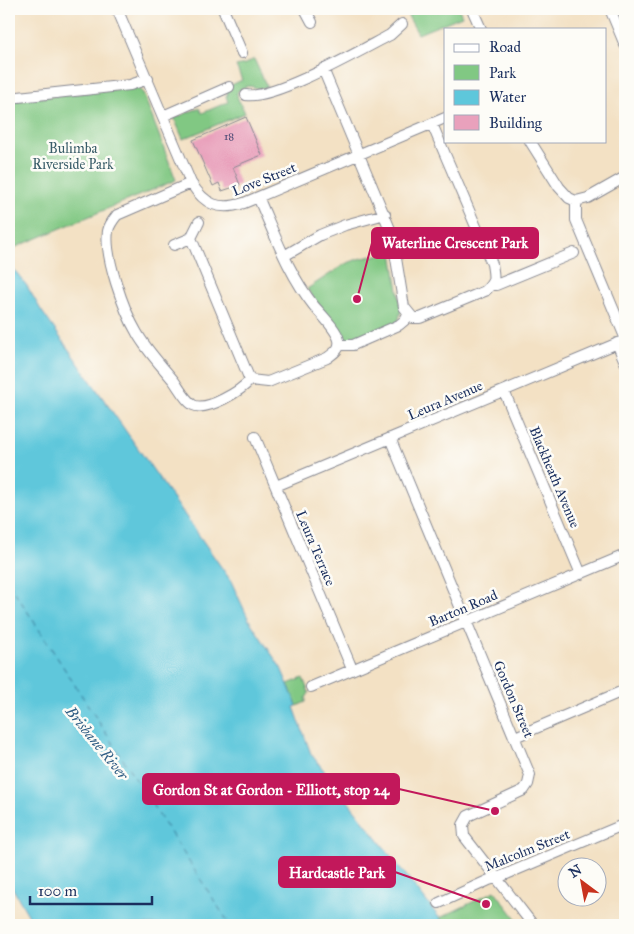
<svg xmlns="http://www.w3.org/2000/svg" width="634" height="934" font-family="'IM FELL Great Primer',serif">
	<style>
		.green { fill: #81c883; stroke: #4e7c70 }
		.water { fill: #5ec7db; stroke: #3c7b9c }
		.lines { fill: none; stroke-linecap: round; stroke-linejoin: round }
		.ferry { stroke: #2f5d84; stroke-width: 1; stroke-dasharray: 6 5; stroke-linecap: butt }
		.building { fill: #e9a1bc }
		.minor-casing { stroke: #878891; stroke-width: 12 }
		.minor { stroke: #fff; stroke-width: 10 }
		.labels { text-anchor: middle; stroke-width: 5; stroke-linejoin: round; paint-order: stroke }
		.number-label { font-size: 11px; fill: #4e4c76 }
		.park-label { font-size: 14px; fill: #3a5d69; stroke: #fdfcf7 }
		.street-label { font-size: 14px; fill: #1b2f5e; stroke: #fdfcf7 }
		.water-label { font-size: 15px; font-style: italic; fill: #2f5d84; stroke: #fdfcf7 }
		.leader { fill: none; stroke: #c2185b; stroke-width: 2 }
		.callout-dot { fill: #c2185b; stroke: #fdfcf7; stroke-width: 2 }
		.callout { fill: #c2185b; stroke: #c2185b; stroke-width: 2 }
		.callout-label { font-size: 15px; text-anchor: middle; font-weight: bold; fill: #fff }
	</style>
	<rect width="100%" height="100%" fill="#fdfcf7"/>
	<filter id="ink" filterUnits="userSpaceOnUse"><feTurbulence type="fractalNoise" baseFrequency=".02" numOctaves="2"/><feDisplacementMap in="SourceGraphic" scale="10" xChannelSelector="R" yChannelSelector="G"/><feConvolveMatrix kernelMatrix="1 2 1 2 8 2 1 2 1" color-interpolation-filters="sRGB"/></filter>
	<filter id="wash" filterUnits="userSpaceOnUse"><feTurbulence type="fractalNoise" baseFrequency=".0096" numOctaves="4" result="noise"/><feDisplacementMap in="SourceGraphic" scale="20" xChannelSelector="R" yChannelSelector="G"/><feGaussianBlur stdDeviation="1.12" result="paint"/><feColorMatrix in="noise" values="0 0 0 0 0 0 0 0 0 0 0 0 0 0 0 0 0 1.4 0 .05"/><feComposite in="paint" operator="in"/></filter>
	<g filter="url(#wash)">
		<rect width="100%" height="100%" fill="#f3e1c4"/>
		<!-- green -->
		<path class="green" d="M404,9H459L462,16L418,34Z
			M254,59L267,87L259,89C250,85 245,85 237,92C237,101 242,105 245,113L183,139L174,118L199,108L202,113L228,102L226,96L228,95L225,88L242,80L236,66L245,64Z
			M137,87L143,93L176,180L9,250V101Z
			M392,252L401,310L398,323L350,343L344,339L307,289L345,264L358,259Z
			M303,678L309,693L306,698V702L297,706L288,684Z
			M495,891L521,925H445L440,918Z"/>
		<!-- water -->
		<path class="water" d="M9,263L27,286L41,310L231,581L249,620L281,668L297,706L294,707L311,754L445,925H34L9,882Z"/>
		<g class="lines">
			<!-- ferry -->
			<path class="ferry" d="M9,583L230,925"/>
		</g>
		<g id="blocks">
			<!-- building -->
			<path class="building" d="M246,117L262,155L233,167L240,185L222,191L219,183L213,186L193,140Z"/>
		</g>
	</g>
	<g filter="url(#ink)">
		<use href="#blocks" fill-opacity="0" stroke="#878891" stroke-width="1"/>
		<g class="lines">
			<defs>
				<path id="minor" d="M115,9L118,11L191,183C205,205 219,211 244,203L445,118
					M223,9L242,53
					M305,9L312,22
					M472,9L481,29
					M610,9L625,45
					M323,69L392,234L404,307L413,318H420L485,291C496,281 494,277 492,264L432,124
					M246,95C274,100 361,50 390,35L402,24
					M9,98L130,85L148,79
					M163,116L229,87
					M530,141L559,187L569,198L576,201L588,198L625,177
					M191,183L117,215C113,220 109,225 108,231C104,256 124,311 137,333C147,351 161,365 174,381C179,388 185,400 193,405C207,412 242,390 250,380L268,382L327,358C334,353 341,349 339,340C337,330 321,314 314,306C288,273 275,235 258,197
					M576,201V220L625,337
					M191,238L250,380
					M174,245L191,238L199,222
					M284,256L320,235L345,225L385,214
					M492,285H496L574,253
					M617,343L625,362
					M339,345H353L399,325L405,320L408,314
					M504,391L581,574
					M255,437L352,669
					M390,438L530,775L528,784L524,790L468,816L463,825L464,836L533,925
					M276,486L625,340
					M311,687L625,555
					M515,737L625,690
					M439,903L489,880L502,876L625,824"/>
			</defs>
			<!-- minor casing -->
			<use href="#minor" class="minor-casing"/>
			<!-- minor -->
			<use href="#minor" class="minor"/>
		</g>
	</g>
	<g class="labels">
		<!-- number labels -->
		<g class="number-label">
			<text x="229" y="140">18</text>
		</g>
		<!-- park labels -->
		<g class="park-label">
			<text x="73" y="153">Bulimba<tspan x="73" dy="16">Riverside Park</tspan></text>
		</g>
		<!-- street labels -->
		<g class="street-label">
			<text transform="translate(264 179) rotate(-22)" y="5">Love Street</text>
			<text transform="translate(445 400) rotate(-23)" y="5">Leura Avenue</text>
			<text transform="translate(555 477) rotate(67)" y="5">Blackheath Avenue</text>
			<text transform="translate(316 548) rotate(67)" y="5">Leura Terrace</text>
			<text transform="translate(463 608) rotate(-23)" y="5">Barton Road</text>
			<text transform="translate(514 699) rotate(67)" y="5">Gordon Street</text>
			<text transform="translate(527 850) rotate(-22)" y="5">Malcolm Street</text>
		</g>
		<!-- water labels -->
		<g class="water-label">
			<text transform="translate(97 743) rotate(51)" y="5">Brisbane River</text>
		</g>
	</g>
	<!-- callouts -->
	<path class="leader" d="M357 299L372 243M495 811L399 789M486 904L395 872"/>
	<g class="callout-dot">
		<circle cx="357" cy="299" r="5"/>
		<circle cx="495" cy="811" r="5"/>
		<circle cx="486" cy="904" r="5"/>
	</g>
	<g class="callout">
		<rect x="372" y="228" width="166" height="30" rx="5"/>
		<rect x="143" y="774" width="256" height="30" rx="5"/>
		<rect x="279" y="857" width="116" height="30" rx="5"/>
	</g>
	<g class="callout-label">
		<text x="455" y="248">Waterline Crescent Park</text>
		<text x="271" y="795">Gordon St at Gordon - Elliott, stop 24</text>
		<text x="337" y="878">Hardcastle Park</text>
	</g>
	<!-- margin -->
	<rect width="634" height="934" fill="none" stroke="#fdfcf7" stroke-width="30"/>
	<!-- legend -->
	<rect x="444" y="28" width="162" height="115" fill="#fdfcf7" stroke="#a3aaba"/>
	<rect x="454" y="44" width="25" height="8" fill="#ffffff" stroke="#a3aaba"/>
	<text x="489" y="52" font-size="15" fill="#1b2f5e">Road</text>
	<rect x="454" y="65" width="25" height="15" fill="#81c883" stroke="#a3aaba"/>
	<text x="489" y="78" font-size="15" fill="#1b2f5e">Park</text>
	<rect x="454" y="90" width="25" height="15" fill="#5ec7db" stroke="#a3aaba"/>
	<text x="489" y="102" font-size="15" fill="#1b2f5e">Water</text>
	<rect x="454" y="115" width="25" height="15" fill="#e9a1bc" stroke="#a3aaba"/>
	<text x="489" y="128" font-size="15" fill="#1b2f5e">Building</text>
	<!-- north arrow -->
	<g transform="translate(582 882) rotate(328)"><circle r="24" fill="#fdfcf7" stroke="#a3aaba"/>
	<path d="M0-4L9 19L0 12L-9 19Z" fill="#c8321e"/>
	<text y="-8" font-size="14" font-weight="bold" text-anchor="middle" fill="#1b2f5e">N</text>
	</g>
	<!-- scale -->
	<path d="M30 896v8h122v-8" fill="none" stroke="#1b2f5e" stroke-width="2.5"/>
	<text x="38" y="896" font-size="15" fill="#1b2f5e" stroke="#fdfcf7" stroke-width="4" paint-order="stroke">100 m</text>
</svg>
